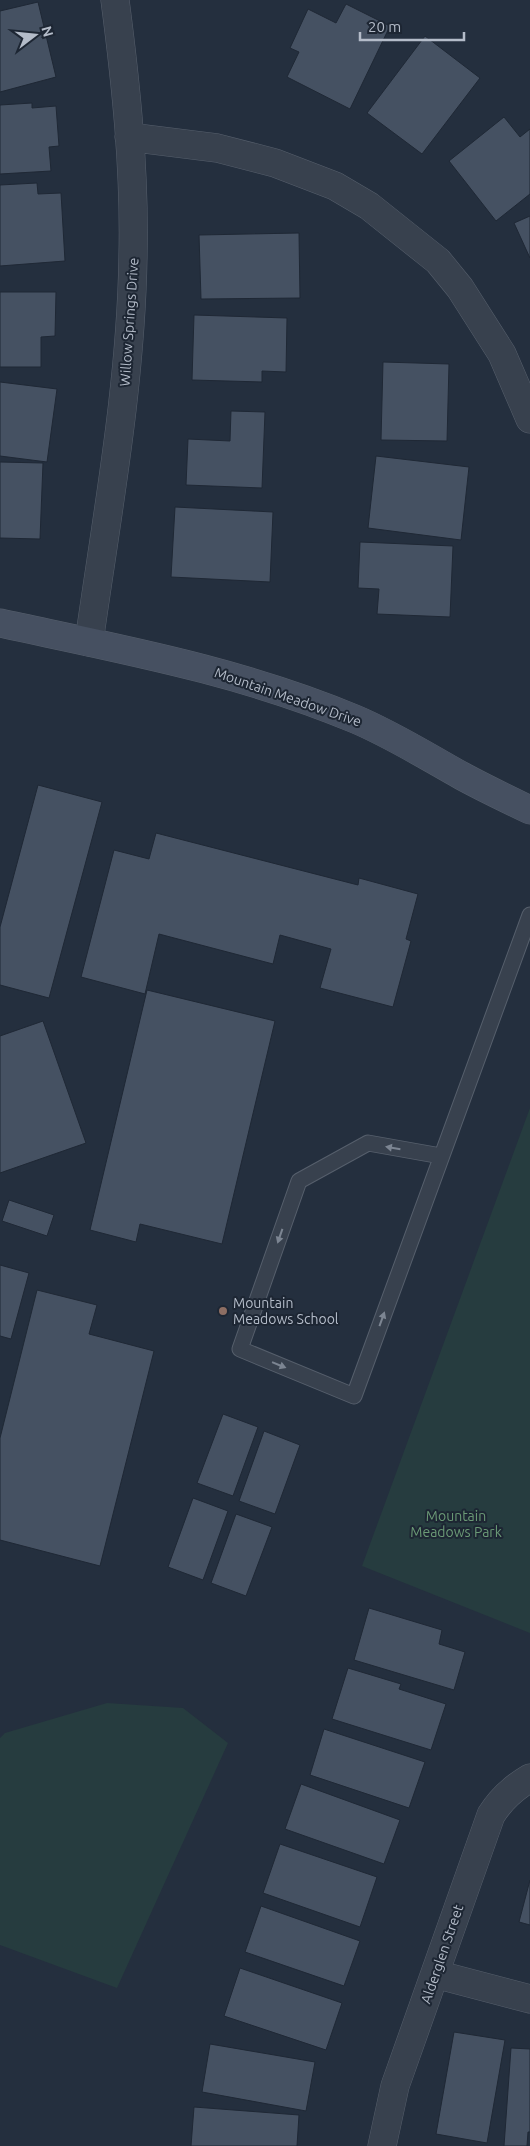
<svg xmlns="http://www.w3.org/2000/svg" width="530" height="2146" font-family="Ubuntu,sans-serif">
	<style>
		.green { fill: #263c3f }
		.building { fill: #455162; stroke: #1f2835 }
		.lines { fill: none; stroke-linecap: round; stroke-linejoin: round }
		.lane-casing { stroke: #565f6c; stroke-width: 17 }
		.street-casing { stroke: #565f6c; stroke-width: 29 }
		.secondary-casing { stroke: #565f6c; stroke-width: 29 }
		.lane { stroke: #38414e; stroke-width: 15 }
		.street { stroke: #38414e; stroke-width: 28 }
		.secondary { stroke: #465061; stroke-width: 28 }
		.oneway { fill: #7c8592 }
		.education-dot { fill: #8d6e63; stroke: #1d2633; stroke-width: 2 }
		.labels { text-anchor: middle; stroke-width: 4; stroke-linejoin: round; paint-order: stroke }
		.street-label { font-size: 14px; fill: #b4bcc9; stroke: #1d2633 }
		.poi-label { font-size: 14px; fill: #b4bcc9; stroke: #1d2633; text-anchor: start }
		.park-label { font-size: 14px; fill: #6b9a76; stroke: #1d2633 }
	</style>
	<rect width="100%" height="100%" fill="#242f3e"/>
	<!-- green -->
	<path class="green" d="M530,1108V1633L362,1566Z
		M107,1703L183,1708L228,1743L117,1988L0,1945V1738L5,1733Z"/>
	<!-- building -->
	<path class="building" d="M38,2L56,77L0,92V11Z
		M346,4L390,26L350,109L287,77L299,52L290,48L308,9L336,23Z
		M425,36L480,78L422,154L367,113Z
		M32,103V108L56,106L59,146L49,147L51,171L0,174V105Z
		M504,117L520,137L530,129V194L496,221L449,161Z
		M37,183L38,194L61,193L65,261L0,266V185Z
		M530,216V258L514,223Z
		M299,233L300,298L201,299L199,235Z
		M0,292H56L55,336L41,337V367H0Z
		M194,315L287,318L286,372L262,371V382L192,380Z
		M383,362L449,364L447,441L381,440Z
		M0,382L57,389L47,462L0,456Z
		M231,411L265,412L262,488L186,485L188,439L230,441Z
		M376,456L469,467L461,540L368,528Z
		M0,462L43,463L40,539L0,538Z
		M175,507L273,512L270,582L171,577Z
		M360,542L453,546L450,617L377,614L379,589L358,588Z
		M38,785L102,802L49,998L0,985V927Z
		M156,833L358,885L359,878L418,894L406,939L411,941L393,1007L320,988L331,949L280,935L273,964L159,934L145,994L81,977L114,850L149,859Z
		M147,990L275,1021L222,1244L140,1224L136,1242L90,1230Z
		M43,1021L86,1143L0,1173V1036Z
		M9,1200L54,1215L47,1236L2,1221Z
		M0,1265L29,1273L11,1339L0,1336Z
		M37,1290L97,1305L89,1334L154,1351L100,1566L0,1540V1438Z
		M223,1414L258,1427L233,1496L197,1483Z
		M264,1431L300,1445L275,1514L239,1501Z
		M193,1498L228,1511L203,1580L168,1567Z
		M236,1514L272,1527L246,1596L211,1583Z
		M369,1608L442,1630L439,1644L465,1652L454,1690L354,1660Z
		M348,1668L401,1684L399,1689L446,1704L431,1750L332,1719Z
		M324,1729L425,1762L409,1808L310,1775Z
		M301,1784L400,1820L384,1864L285,1829Z
		M280,1844L377,1877L360,1927L263,1893Z
		M530,1880V1925L519,1922Z
		M261,1906L360,1941L344,1986L245,1952Z
		M240,1968L342,2003L326,2050L224,2016Z
		M454,2032L505,2040L487,2143L436,2134Z
		M210,2044L315,2062L306,2111L202,2092Z
		M511,2048L530,2049V2132H528L527,2146H504Z
		M194,2107L299,2115L297,2146H191Z"/>
	<g class="lines">
		<defs>
			<path id="lane" d="M441,1156L368,1143L299,1181L240,1349L354,1396L530,915"/>
			<path id="street" d="M129,137L217,148L275,163L335,186L369,206L438,261L460,288L502,354L530,419
				M89,642C107,514 131,386 133,256C135,171 126,84 115,0
				M435,1974L530,1999
				M382,2146L395,2086L491,1815C501,1799 513,1788 530,1778"/>
			<path id="secondary" d="M0,623C120,649 241,671 355,719C393,735 426,756 462,776C484,788 507,799 530,810"/>
		</defs>
		<!-- lane casing -->
		<use href="#lane" class="lane-casing"/>
		<!-- street casing -->
		<use href="#street" class="street-casing"/>
		<!-- secondary casing -->
		<use href="#secondary" class="secondary-casing"/>
		<!-- lane -->
		<use href="#lane" class="lane"/>
		<!-- street -->
		<use href="#street" class="street"/>
		<!-- secondary -->
		<use href="#secondary" class="secondary"/>
	</g>
	<!-- one-way arrows -->
	<defs><path id="oneway-solid" d="M-6-.8H1V-3.2L6.5 0L1 3.2V.8H-6Z" transform="scale(1.25)"/></defs>
	<g class="oneway">
		<use href="#oneway-solid" transform="translate(393 1148) rotate(-170)"/>
		<use href="#oneway-solid" transform="translate(280 1236) rotate(109)"/>
		<use href="#oneway-solid" transform="translate(382 1319) rotate(-70)"/>
		<use href="#oneway-solid" transform="translate(279 1365) rotate(22)"/>
	</g>
	<!-- markers -->
	<circle class="education-dot" cx="223" cy="1311" r="5"/>
	<g class="labels">
		<!-- street labels -->
		<g class="street-label">
			<text transform="translate(129 322) rotate(-86)" y="5">Willow Springs Drive</text>
			<text transform="translate(288 697) rotate(19)" y="5">Mountain Meadow Drive</text>
			<text transform="translate(442 1954) rotate(-71)" y="5">Alderglen Street</text>
		</g>
		<!-- poi labels -->
		<g class="poi-label">
			<text x="233" y="1308">Mountain<tspan x="233" dy="16">Meadows School</tspan></text>
		</g>
		<!-- park labels -->
		<g class="park-label">
			<text x="456" y="1521">Mountain<tspan x="456" dy="16">Meadows Park</tspan></text>
		</g>
	</g>
	<!-- north arrow -->
	<g transform="translate(35 35) rotate(74)" stroke="#1d2633" stroke-width="4" paint-order="stroke">
	<path d="M0-4L9 19L0 12L-9 19Z" fill="#b4bcc9"/>
	<text y="-8" font-size="14" font-weight="bold" text-anchor="middle" fill="#b4bcc9">N</text>
	</g>
	<!-- scale -->
	<path d="M360 32v8h104v-8" fill="none" stroke="#b4bcc9" stroke-width="2.5"/>
	<text x="368" y="32" font-size="15" fill="#b4bcc9" stroke="#1d2633" stroke-width="4" paint-order="stroke">20 m</text>
</svg>
